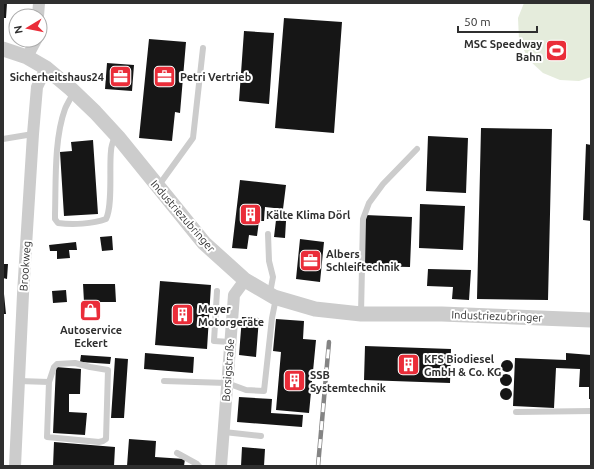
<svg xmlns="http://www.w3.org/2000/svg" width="594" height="469" font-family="Ubuntu,sans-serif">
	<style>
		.green { fill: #e5ecdc }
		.building { fill: #161616 }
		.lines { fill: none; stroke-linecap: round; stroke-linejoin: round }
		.service { stroke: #ccc; stroke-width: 6 }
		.minor { stroke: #ccc; stroke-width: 12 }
		.tertiary { stroke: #ccc; stroke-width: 15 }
		.rail-casing { stroke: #848484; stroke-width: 4.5 }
		.rail { stroke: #fff; stroke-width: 3; stroke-dasharray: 9; stroke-linecap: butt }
		.labels { text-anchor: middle; stroke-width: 4; stroke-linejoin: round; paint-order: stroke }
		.poi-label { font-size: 11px; font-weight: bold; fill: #2f2f2f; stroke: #fff; text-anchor: start }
		.street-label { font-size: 11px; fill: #2f2f2f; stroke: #fff }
	</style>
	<rect width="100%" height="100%" fill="#fff"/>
	<!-- green -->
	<path class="green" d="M524,3H591V77L579,81L560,80L543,73L529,60L519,40L518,18Z"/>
	<!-- building -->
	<path class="building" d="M3,3H7L6,18H3Z
		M284,18L342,22L334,133L275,128Z
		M244,31L274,33L269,104L239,101Z
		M149,39L186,42L180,113L175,112L172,141L139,138Z
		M107,63L134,65L132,91L105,89Z
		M481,128L552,129L548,300L477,299Z
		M428,136L468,138L466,193L426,191Z
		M93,140L98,214L64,216L60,152L72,151L71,142Z
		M586,144L591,145V221L583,220Z
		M240,180L286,185L283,209L265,207L264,221H259L257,236L249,235L247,249L232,248Z
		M420,204L465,206L463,250L419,248Z
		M365,215L412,217L410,267L364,266Z
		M276,220L286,221L285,238L274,237Z
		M112,236L113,250L102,251L100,237Z
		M300,239L324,242L320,282L296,279Z
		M76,242L77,250H69L70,258L57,259V251H50L49,245Z
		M3,264H8L7,279L3,278Z
		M428,269L471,270L469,300L452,299L453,287L427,286Z
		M160,281L211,285L207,349L155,345Z
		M83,284H115L116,302H84Z
		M66,290L67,302L53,303L52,291Z
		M3,294H4L6,314H3Z
		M242,317L259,318L256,357L239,355Z
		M276,319L304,321L303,339L316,340L309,413L276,410L281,352L273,351Z
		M365,346L451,349L450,383L364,380Z
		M145,353L194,357L193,373L144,369Z
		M566,353L591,355V399H589V387H579L580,369L556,368L554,408L513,406L515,358L566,360Z
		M81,355L111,357L110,364L80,362Z
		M115,358L128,359L124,418H111Z
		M501 366a6 6 0 1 1 12 0a6 6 0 1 1-12 0Z
		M56,367L81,369L80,394H69V412L87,413L85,435L53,433Z
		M500 380a6 6 0 1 1 12 0a6 6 0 1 1-12 0Z
		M500 394a6 6 0 1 1 12 0a6 6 0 1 1-12 0Z
		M239,397L272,399L271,413L303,415L302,427L237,422Z
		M129,439L156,441L155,457L185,459L184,466H127Z
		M54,442L115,447L114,466H53Z
		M242,447L265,449L264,466H241Z"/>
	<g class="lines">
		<!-- service -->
		<path class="service" d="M73,93C71,98 67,104 65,109C54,139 56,182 55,214V219L58,223C72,225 93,224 106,219C113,206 109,167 111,151C111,146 113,141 115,136
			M3,139L33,134
			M159,185L193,138L203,48
			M268,234L269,261L273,277L270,293
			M217,291L214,341L230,342
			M361,314L363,219L369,203L383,184L417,149
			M19,381L49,382L47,437L99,442L103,441L106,439L108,370L90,367L75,363L57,364L54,367L49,382
			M164,381L227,383L246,390L264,391L272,318L276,298
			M516,412L591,411
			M224,432L261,436
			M177,453L197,464L199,466"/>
		<!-- minor -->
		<path class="minor" d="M38,16L39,3
			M27,57L36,40
			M15,466L23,294L33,134L37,87L46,68
			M221,466L234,295L245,280"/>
		<!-- tertiary -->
		<path class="tertiary" d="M3,49L27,57L46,68L71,89L95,112L118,137L204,243L245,280L274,297L315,309L361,314H442L591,320"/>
		<defs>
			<path id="rail" d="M318,466L329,342"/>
		</defs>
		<!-- rail casing -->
		<use href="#rail" class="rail-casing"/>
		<!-- rail -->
		<use href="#rail" class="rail"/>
	</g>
	<!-- icons -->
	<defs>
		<symbol id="stadium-square" viewBox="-11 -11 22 22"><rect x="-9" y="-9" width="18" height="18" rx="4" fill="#ea2d39" stroke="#fff"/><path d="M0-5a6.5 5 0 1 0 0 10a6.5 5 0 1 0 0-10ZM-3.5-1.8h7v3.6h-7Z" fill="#fff"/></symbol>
		<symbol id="office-square" viewBox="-11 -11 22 22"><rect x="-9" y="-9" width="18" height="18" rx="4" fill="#ea2d39" stroke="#fff"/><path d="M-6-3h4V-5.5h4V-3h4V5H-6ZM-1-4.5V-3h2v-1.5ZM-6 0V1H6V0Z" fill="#fff"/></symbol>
		<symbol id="building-square" viewBox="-11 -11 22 22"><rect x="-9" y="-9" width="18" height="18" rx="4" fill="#ea2d39" stroke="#fff"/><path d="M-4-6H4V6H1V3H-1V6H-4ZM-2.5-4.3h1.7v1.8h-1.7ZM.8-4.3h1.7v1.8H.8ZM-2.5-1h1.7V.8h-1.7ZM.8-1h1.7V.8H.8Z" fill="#fff"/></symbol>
		<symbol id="shop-square" viewBox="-11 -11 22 22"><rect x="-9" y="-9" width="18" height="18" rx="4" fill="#ea2d39" stroke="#fff"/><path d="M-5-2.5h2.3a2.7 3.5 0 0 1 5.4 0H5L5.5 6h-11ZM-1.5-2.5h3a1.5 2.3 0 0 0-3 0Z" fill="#fff"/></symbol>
	</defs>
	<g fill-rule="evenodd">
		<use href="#stadium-square" x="544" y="38" width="25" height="25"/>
		<use href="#office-square" x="108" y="64" width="25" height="25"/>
		<use href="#office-square" x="152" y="64" width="25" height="25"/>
		<use href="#building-square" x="238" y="202" width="25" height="25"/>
		<use href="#office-square" x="298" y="248" width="25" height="25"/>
		<use href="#shop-square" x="78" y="298" width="25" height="25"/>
		<use href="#building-square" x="170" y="302" width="25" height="25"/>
		<use href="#building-square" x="396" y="352" width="25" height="25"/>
		<use href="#building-square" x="282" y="368" width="25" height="25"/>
	</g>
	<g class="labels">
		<!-- poi labels -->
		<g class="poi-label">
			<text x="542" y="48" text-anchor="end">MSC Speedway<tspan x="542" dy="13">Bahn</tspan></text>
			<text x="104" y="81" text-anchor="end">Sicherheitshaus24</text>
			<text x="180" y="81">Petri Vertrieb</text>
			<text x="266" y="219">Kälte Klima Dörl</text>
			<text x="326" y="258">Albers<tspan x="326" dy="13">Schleiftechnik</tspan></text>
			<text x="198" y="313">Meyer<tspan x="198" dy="13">Motorgeräte</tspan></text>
			<text x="91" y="334" text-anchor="middle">Autoservice<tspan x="91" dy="13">Eckert</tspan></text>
			<text x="424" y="363">KFS Biodiesel<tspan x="424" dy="13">GmbH &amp; Co. KG</tspan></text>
			<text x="310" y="379">SSB<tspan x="310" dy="13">Systemtechnik</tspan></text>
		</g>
		<!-- street labels -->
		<g class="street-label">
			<text transform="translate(183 216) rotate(49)" y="4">Industriezubringer</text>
			<text transform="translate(25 266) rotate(-86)" y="4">Brookweg</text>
			<text transform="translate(497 316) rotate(2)" y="4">Industriezubringer</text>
			<text transform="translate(228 370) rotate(-86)" y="4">Borsigstraße</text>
		</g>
	</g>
	<!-- border -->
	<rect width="594" height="469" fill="none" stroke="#2f2f2f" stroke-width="8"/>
	<!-- north arrow -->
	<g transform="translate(28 28) rotate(260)"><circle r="19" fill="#ffffff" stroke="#acacac"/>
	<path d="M0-3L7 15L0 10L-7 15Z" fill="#ea2d39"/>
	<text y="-6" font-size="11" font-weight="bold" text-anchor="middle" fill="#2f2f2f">N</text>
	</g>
	<!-- scale -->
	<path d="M458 26v6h79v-6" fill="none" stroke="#2f2f2f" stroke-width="2"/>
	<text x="464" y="26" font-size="12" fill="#2f2f2f" stroke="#ffffff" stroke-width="3" paint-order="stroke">50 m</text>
</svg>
